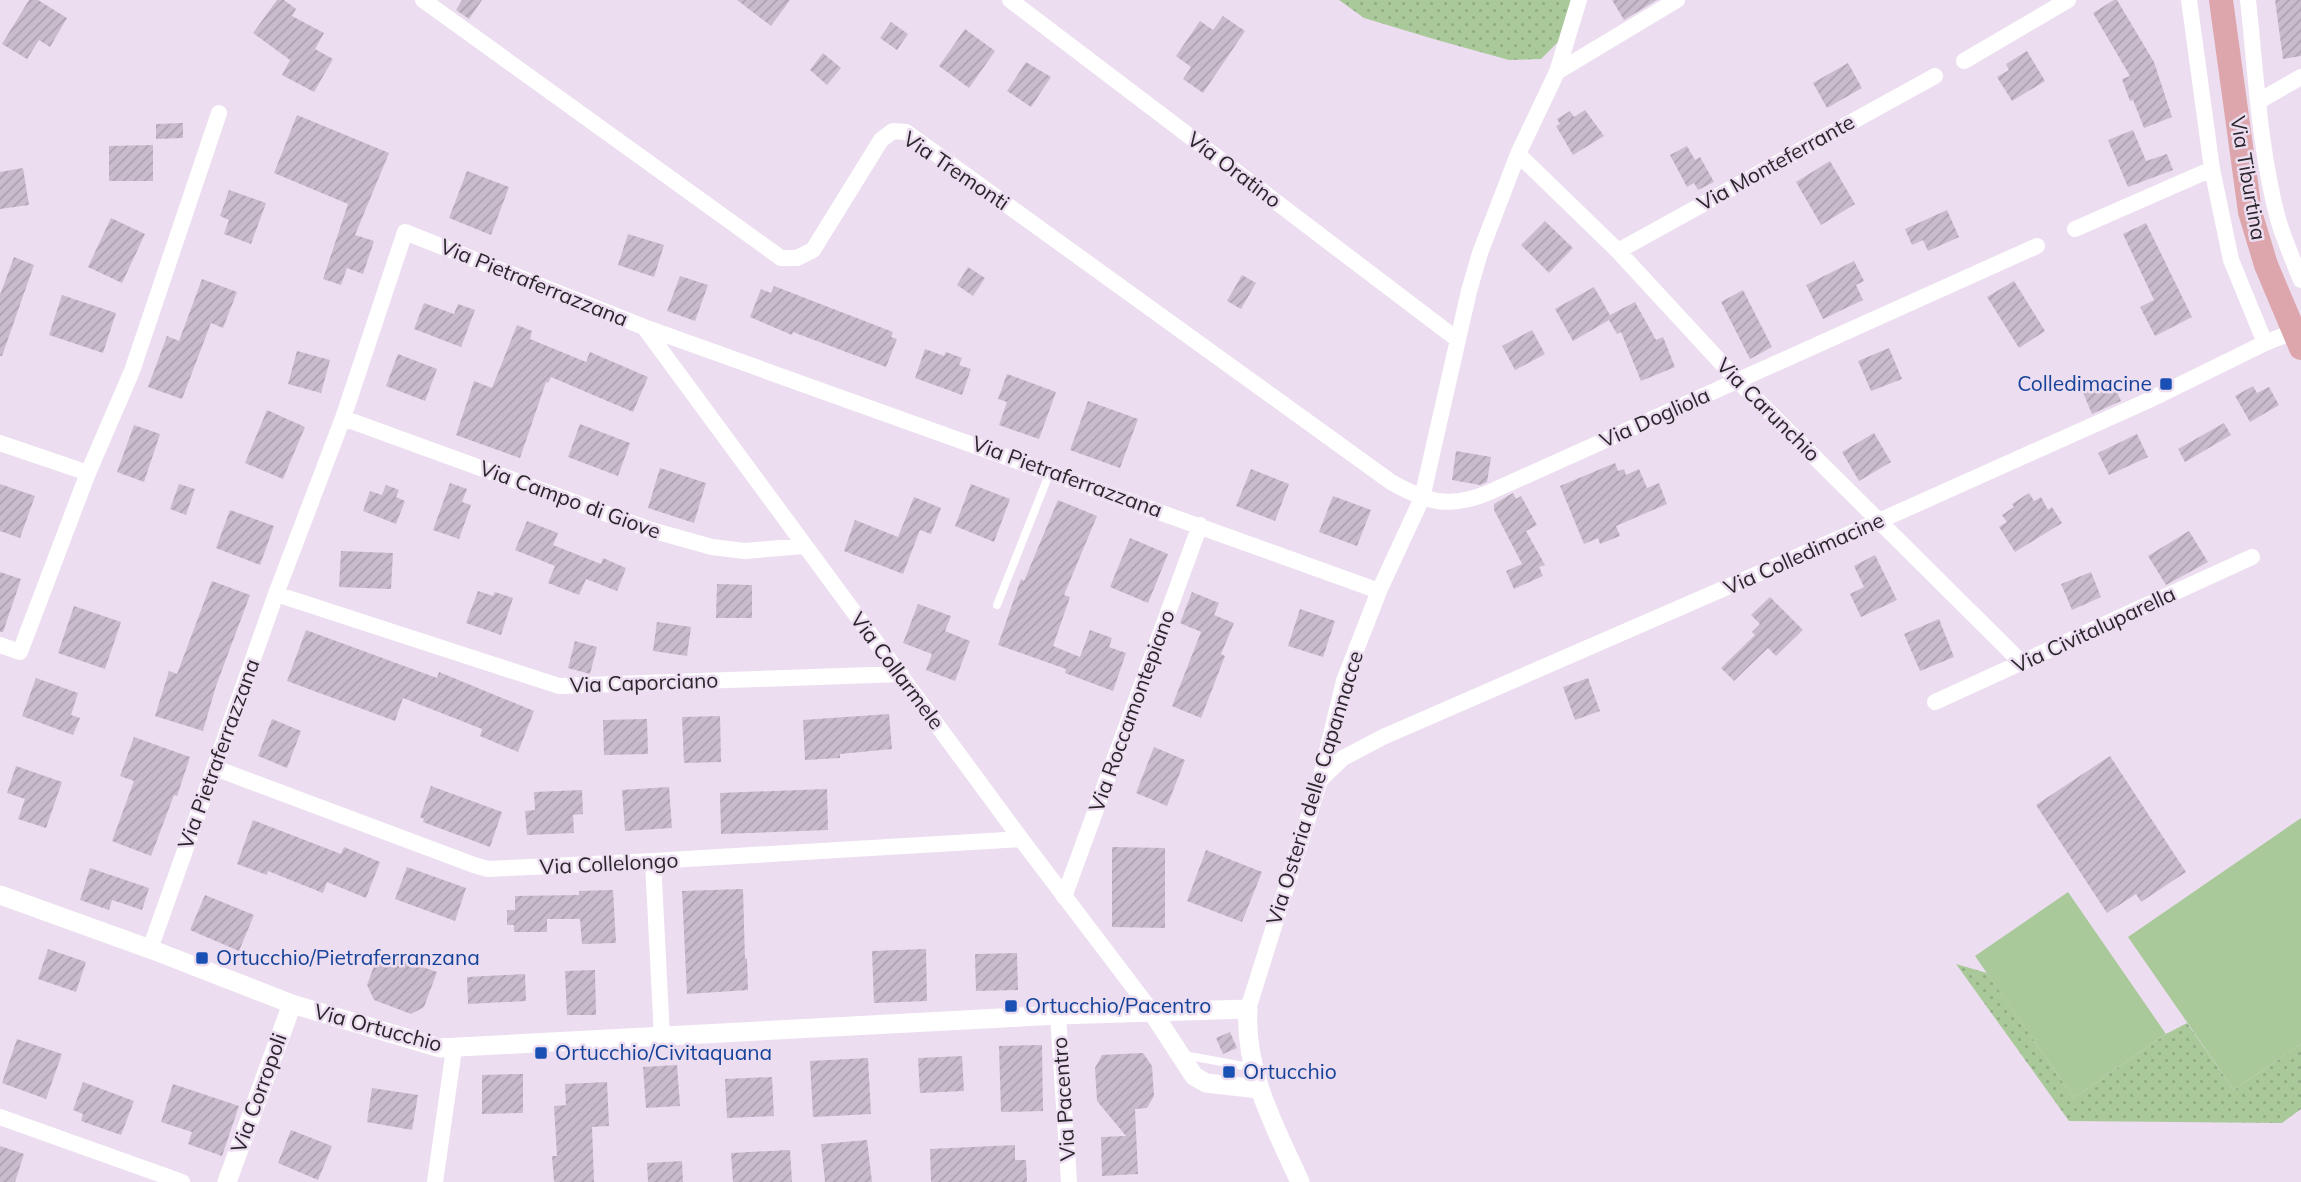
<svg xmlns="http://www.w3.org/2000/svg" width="2301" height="1182" font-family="Mulish,sans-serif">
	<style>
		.grass { fill: url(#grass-dots) }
		.garden { fill: #aac99a }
		.building { fill: url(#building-hatch) }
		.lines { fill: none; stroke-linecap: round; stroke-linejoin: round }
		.service { stroke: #fff; stroke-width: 8 }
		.minor { stroke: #fff; stroke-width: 16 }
		.tertiary { stroke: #fff; stroke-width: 19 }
		.primary { stroke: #dda6ac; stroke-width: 24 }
		.transit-dot { fill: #1a4fb4; stroke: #ecdef0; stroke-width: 2.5 }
		.labels { text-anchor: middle; stroke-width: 5; stroke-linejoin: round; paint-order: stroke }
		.street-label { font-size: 21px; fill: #2b262c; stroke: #ecdef0 }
		.transit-label { font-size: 21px; fill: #164399; stroke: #ecdef0; text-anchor: start }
	</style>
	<defs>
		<pattern id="grass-dots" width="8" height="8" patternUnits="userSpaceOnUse" patternTransform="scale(1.75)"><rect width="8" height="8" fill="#aac99a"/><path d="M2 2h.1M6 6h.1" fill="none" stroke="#92ac85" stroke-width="1.8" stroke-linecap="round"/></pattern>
		<pattern id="building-hatch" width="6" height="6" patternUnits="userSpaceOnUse" patternTransform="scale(1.75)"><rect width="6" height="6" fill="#c9bccd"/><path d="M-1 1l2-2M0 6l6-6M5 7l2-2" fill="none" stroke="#ada1b0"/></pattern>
	</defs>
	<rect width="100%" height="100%" fill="#ecdef0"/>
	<!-- grass -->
	<path class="grass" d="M1339,0H1574L1562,38L1541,59L1509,60L1437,40L1364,18Z
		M1956,964L1987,973L2074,1098L2166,1034L2187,1023L2234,1090L2301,1044V1109L2282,1123L2069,1121Z"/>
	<!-- garden -->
	<path class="garden" d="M2301,818V1044L2234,1090L2128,937Z
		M2068,892L2166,1034L2074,1098L1975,956Z"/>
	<!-- building -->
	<path class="building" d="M29,0H38L67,18L50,47L39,40L27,59L2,44Z
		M277,0H284L296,9L292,16L324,33L315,49L333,59L314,92L282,75L290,60L253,33Z
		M462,0H482L469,19L456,10Z
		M737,0H790L771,26Z
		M1612,0H1657L1624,20Z
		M2114,0H2117L2154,62L2172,117L2144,128L2133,100L2130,101L2122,79L2130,76L2093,13Z
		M2275,0H2301V56L2283,59Z
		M1223,16L1245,31L1203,93L1183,79L1191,67L1176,56L1200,21L1213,30Z
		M891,22L908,34L897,50L880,38Z
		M965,29L995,51L969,88L939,66Z
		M2027,51L2045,81L2012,101L1997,77L2009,70L2006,64Z
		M823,53L841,68L827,85L810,70Z
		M1026,62L1051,77L1031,107L1007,91Z
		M1848,63L1862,88L1827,108L1813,83Z
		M1585,110L1604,136L1573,155L1556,126L1560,124L1557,119L1570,111L1574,117Z
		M297,115L389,153L355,235L374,241L363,274L347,268L341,285L323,279L348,204L274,173Z
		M183,123V138L156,139V124Z
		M2133,130L2146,161L2167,154L2173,170L2128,187L2108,140Z
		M153,145V181H109V146Z
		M1687,146L1695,160L1700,157L1714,182L1698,190L1694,183L1687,187L1670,155Z
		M1830,161L1855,204L1821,225L1796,182Z
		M23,168L29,205L0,209V172Z
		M467,171L509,187L491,235L449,218Z
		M229,190L266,203L251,244L224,234L229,220L220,216Z
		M1947,210L1959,237L1928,251L1923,240L1912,245L1905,229Z
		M111,218L145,234L122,283L88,267Z
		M1545,221L1573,248L1549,273L1521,245Z
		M2146,223L2192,317L2155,336L2140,307L2154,300L2123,234Z
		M628,234L664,245L654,277L618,265Z
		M14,257L34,265L2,356H0V295Z
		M1854,261L1864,281L1856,285L1863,300L1823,319L1806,285Z
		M968,267L985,278L973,296L957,285Z
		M1242,275L1256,283L1241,309L1227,301Z
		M680,276L708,285L695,321L667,311Z
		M202,279L237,292L223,328L211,323L182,399L148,387L167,336L179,341Z
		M2014,281L2045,331L2019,348L1987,297Z
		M774,286L893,332L891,337L897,339L886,367L793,332L792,335L750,317L761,289L771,293Z
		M1594,287L1610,315L1635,302L1656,340L1663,337L1675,367L1641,381L1621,332L1617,334L1609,320L1573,341L1555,309Z
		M1743,290L1772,347L1750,359L1721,302Z
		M62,295L116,313L103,353L49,335Z
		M424,303L454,314L458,304L475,310L461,347L414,329Z
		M517,325L532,331L530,339L586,362L590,352L648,377L633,412L551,377L548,383L546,382L520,458L456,435L474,381L492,388Z
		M1532,330L1545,354L1515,370L1502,346Z
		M1889,348L1902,379L1871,391L1858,361Z
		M925,349L944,356L946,352L962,358L959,365L971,369L962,395L915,378Z
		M297,351L330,360L321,393L288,384Z
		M398,354L437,369L425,401L386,386Z
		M1007,374L1056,392L1039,439L999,425L1007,402L998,399Z
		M2111,378L2121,401L2092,414L2082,390Z
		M2253,386L2257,393L2269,387L2279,405L2250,422L2235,396Z
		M1088,401L1138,419L1120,468L1070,450Z
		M267,410L305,427L283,479L245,463Z
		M2224,423L2231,435L2185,462L2178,449Z
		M580,424L630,443L618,476L568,457Z
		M134,425L160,434L144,482L117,472Z
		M1874,433L1891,462L1859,481L1842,452Z
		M2137,434L2148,457L2109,475L2098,453Z
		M1456,451L1491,457L1487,482L1480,485L1452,480Z
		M1615,463L1618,471L1624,469L1626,475L1639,469L1647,488L1659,483L1667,504L1616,526L1620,536L1600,544L1598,538L1584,544L1560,486Z
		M660,468L706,483L694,523L648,508Z
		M1251,469L1289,484L1275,521L1236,506Z
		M450,483L467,489L462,502L471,505L459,539L433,530Z
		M0,484L35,496L20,538L0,531Z
		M179,484L195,489L186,515L170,509Z
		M971,484L1010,499L994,542L955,526Z
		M386,485L399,490L396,497L405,501L396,524L363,511L370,491L382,495Z
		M1513,493L1516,499L1521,496L1537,525L1526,531L1545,565L1539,567L1543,576L1514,589L1506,571L1522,564L1494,510V504Z
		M2029,493L2034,501L2041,497L2048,510L2052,507L2062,523L2015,552L1999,527L2007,522L2002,515L2014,507L2012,504Z
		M1333,496L1371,510L1357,546L1319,532Z
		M914,497L941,508L931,534L920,530L903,574L844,551L855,520L898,537Z
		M1058,500L1097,516L1064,595L1070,597L1053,646L1080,657L1090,630L1112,638L1109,647L1126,653L1113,691L1065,673L1066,669L998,645L1021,579L1024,581Z
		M230,510L274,526L260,565L216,548Z
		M527,521L558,533L553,545L601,564L603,558L626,568L617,591L586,579L579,595L548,583L555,566L515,550Z
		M2189,531L2208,562L2166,585L2148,556Z
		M1130,538L1168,554L1148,603L1110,587Z
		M341,551L393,553L391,589L339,587Z
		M1875,555L1897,600L1861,617L1850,594L1864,587L1854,566Z
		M0,572L21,579L3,632H0Z
		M2091,572L2101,597L2072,610L2061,584Z
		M212,581L250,595L216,686L203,731L155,716L169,671L177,674Z
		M717,584L752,585V618H716Z
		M478,591L493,596L495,592L513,598L501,635L466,623Z
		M1192,592L1219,603L1214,615L1234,623L1221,654L1225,656L1201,718L1172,706L1201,632L1180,623Z
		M1770,597L1803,630L1776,656L1768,648L1734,681L1721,668L1755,635L1752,632L1760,624L1751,615Z
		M918,604L951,616L945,631L970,641L955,681L926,670L932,654L903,643Z
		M74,606L121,622L105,669L58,653Z
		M1300,609L1335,621L1323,657L1288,646Z
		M1939,619L1954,657L1920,671L1904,634Z
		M657,622L691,627L687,656L653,651Z
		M306,630L437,678L439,672L534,711L518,752L480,736L482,729L403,698L395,721L287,681Z
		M575,641L597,647L590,674L568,668Z
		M36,678L78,693L71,715L80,718L73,735L22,716Z
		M1588,678L1600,711L1575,720L1563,687Z
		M889,714L892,749L840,754V758L805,760L803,720Z
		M720,716L721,762L684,763L682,717Z
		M272,719L301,731L287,768L258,756Z
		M647,719L648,754L604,755L603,720Z
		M134,737L190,757L177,796L174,795L151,856L112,841L134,781L120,776Z
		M1154,747L1185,760L1167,806L1136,793Z
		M2110,756L2186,872L2141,902L2136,894L2107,913L2036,805Z
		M16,766L62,782L46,828L18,819L25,799L7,793Z
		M431,786L502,812L490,847L423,822L424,819L420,817Z
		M669,787L672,828L625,831L622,790Z
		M827,789L828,830L721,834L720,793Z
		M582,790L583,814L573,815L574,833L527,835L525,811L535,810L534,792Z
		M253,820L341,854L344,847L380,862L366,898L327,882L323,893L268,871L267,875L237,864Z
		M1112,847L1165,848V928L1112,927Z
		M1206,850L1262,872L1242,922L1187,901Z
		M407,867L466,888L455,921L395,899Z
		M90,868L149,888L142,910L112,900L109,910L80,900Z
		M743,889L745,959L747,958L748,990L687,994L682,891Z
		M613,890L616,943L582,944L580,919H547V932H514V925H507V910H515V896L579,895V891Z
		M205,895L254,915L239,951L190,930Z
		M48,949L86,962L76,992L38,979Z
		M926,949L927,1001L874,1003L872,951Z
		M379,952L437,972L424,1007L411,1014L374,1000L367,985Z
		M1017,953L1018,990L976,991L975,954Z
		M595,970L596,1015H567L565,971Z
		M525,974L526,1001L468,1004L467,977Z
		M1230,1032L1237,1048L1223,1054L1216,1038Z
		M17,1039L62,1054L46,1099L2,1083Z
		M1042,1045L1043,1111L1001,1112L999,1046Z
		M1143,1053L1152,1066L1154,1096L1147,1108L1135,1109L1138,1174L1102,1176L1101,1137L1126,1136L1097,1101L1095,1068L1102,1055Z
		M962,1056L964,1091L920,1093L918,1058Z
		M868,1058L871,1114L813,1117L810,1061Z
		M677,1065L680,1106L646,1108L643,1067Z
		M523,1074V1113L482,1114V1075Z
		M772,1077L774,1116L727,1118L725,1079Z
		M83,1082L134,1101L121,1135L81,1121L83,1114L73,1110Z
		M607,1082L609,1126L592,1127L594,1182H554L552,1156H557L554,1106L566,1105L565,1084Z
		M173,1084L239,1106L222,1156L188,1144L192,1132L161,1122Z
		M372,1088L418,1095L412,1130L367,1122Z
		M291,1130L332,1146L318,1180L278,1163Z
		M867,1140L872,1182H825L821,1144Z
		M1015,1145V1160H1026L1027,1182H931L930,1149Z
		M0,1146L24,1154L15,1182H0Z
		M790,1150L792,1182H733L731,1153Z
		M682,1161L683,1182H648L647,1163Z"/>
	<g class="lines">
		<!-- service -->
		<path class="service" d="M997,605L1050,472
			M1184,1055L1254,1068"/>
		<!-- minor -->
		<path class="minor" d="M423,0L781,258H797L813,250L881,140L893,131L906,132L1391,482C1428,503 1450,509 1490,492L2037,246
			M1010,0L1458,340
			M2189,0L2212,169
			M2248,0C2256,73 2259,148 2278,219C2284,240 2293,260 2301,280
			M1964,61L2068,0
			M1557,72L1677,0
			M2259,101L2301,77
			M1518,154L1618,251L1738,381L2022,663
			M2075,229L2212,169L2231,260L2265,343
			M1618,251L1935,76
			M644,327L1021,839L1153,1013
			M343,418L651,530L712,547L745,551L804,546
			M0,443L88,473
			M276,594L559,686L901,674
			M0,645L20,652L88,473L132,371L219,113
			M1935,702L2252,557
			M215,768L474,865L488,869L653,861L1021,839
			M1320,780L1343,758L1383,737L1879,521L2147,401L2265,343L2293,332
			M653,861L662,1037
			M1064,897L1200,525
			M150,949L276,594L343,418L405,232L644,327L1379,591
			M1248,1009L1320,780L1344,681L1379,591L1422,498L1469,291L1480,253L1518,154L1557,72L1579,0
			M1058,1015L1069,1182
			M0,1117L182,1182
			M435,1182L454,1049"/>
		<!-- tertiary -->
		<path class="tertiary" d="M0,895L150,949L292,1004L440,1048L1058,1015L1248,1009C1244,1071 1275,1127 1300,1182
			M1153,1013L1194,1076L1206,1083L1259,1089
			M227,1182L292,1004"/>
		<!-- primary -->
		<path class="primary" d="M2221,0L2250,212L2266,265L2301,348"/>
	</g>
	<!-- markers -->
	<g class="transit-dot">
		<rect x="2159" y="377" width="14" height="14" rx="3.5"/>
		<rect x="195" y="951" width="14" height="14" rx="3.5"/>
		<rect x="1004" y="999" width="14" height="14" rx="3.5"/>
		<rect x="534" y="1046" width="14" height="14" rx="3.5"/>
		<rect x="1222" y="1065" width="14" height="14" rx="3.5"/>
	</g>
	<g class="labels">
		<!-- street labels -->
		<g class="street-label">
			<text transform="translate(1776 163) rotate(-29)" y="7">Via Monteferrante</text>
			<text transform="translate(1234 170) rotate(37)" y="7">Via Oratino</text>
			<text transform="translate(956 171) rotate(34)" y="7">Via Tremonti</text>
			<text transform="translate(2248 178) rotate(80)" y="7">Via Tiburtina</text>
			<text transform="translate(534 283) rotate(22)" y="7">Via Pietraferrazzana</text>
			<text transform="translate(1768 410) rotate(45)" y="7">Via Carunchio</text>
			<text transform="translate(1655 418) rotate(-24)" y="7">Via Dogliola</text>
			<text transform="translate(1067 477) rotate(20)" y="7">Via Pietraferrazzana</text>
			<text transform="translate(570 500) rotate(20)" y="7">Via Campo di Giove</text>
			<text transform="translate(1804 554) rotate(-24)" y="7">Via Colledimacine</text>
			<text transform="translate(2094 630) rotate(-25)" y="7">Via Civitaluparella</text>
			<text transform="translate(897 671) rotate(53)" y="7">Via Collarmele</text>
			<text transform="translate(644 683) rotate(-2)" y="7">Via Caporciano</text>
			<text transform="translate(1132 711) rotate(-70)" y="7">Via Roccamontepiano</text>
			<text transform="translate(219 754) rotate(-70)" y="7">Via Pietraferrazzana</text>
			<text transform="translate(1315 788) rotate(-73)" y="7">Via Osteria delle Capannacce</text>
			<text transform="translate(609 864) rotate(-3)" y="7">Via Collelongo</text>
			<text transform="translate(378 1028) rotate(15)" y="7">Via Ortucchio</text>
			<text transform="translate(259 1093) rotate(-70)" y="7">Via Corropoli</text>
			<text transform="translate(1064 1099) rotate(-94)" y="7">Via Pacentro</text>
		</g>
		<!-- transit labels -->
		<g class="transit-label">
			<text x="2152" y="391" text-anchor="end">Colledimacine</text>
			<text x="216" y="965">Ortucchio/Pietraferranzana</text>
			<text x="1025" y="1013">Ortucchio/Pacentro</text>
			<text x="555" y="1060">Ortucchio/Civitaquana</text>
			<text x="1243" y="1079">Ortucchio</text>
		</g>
	</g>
</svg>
